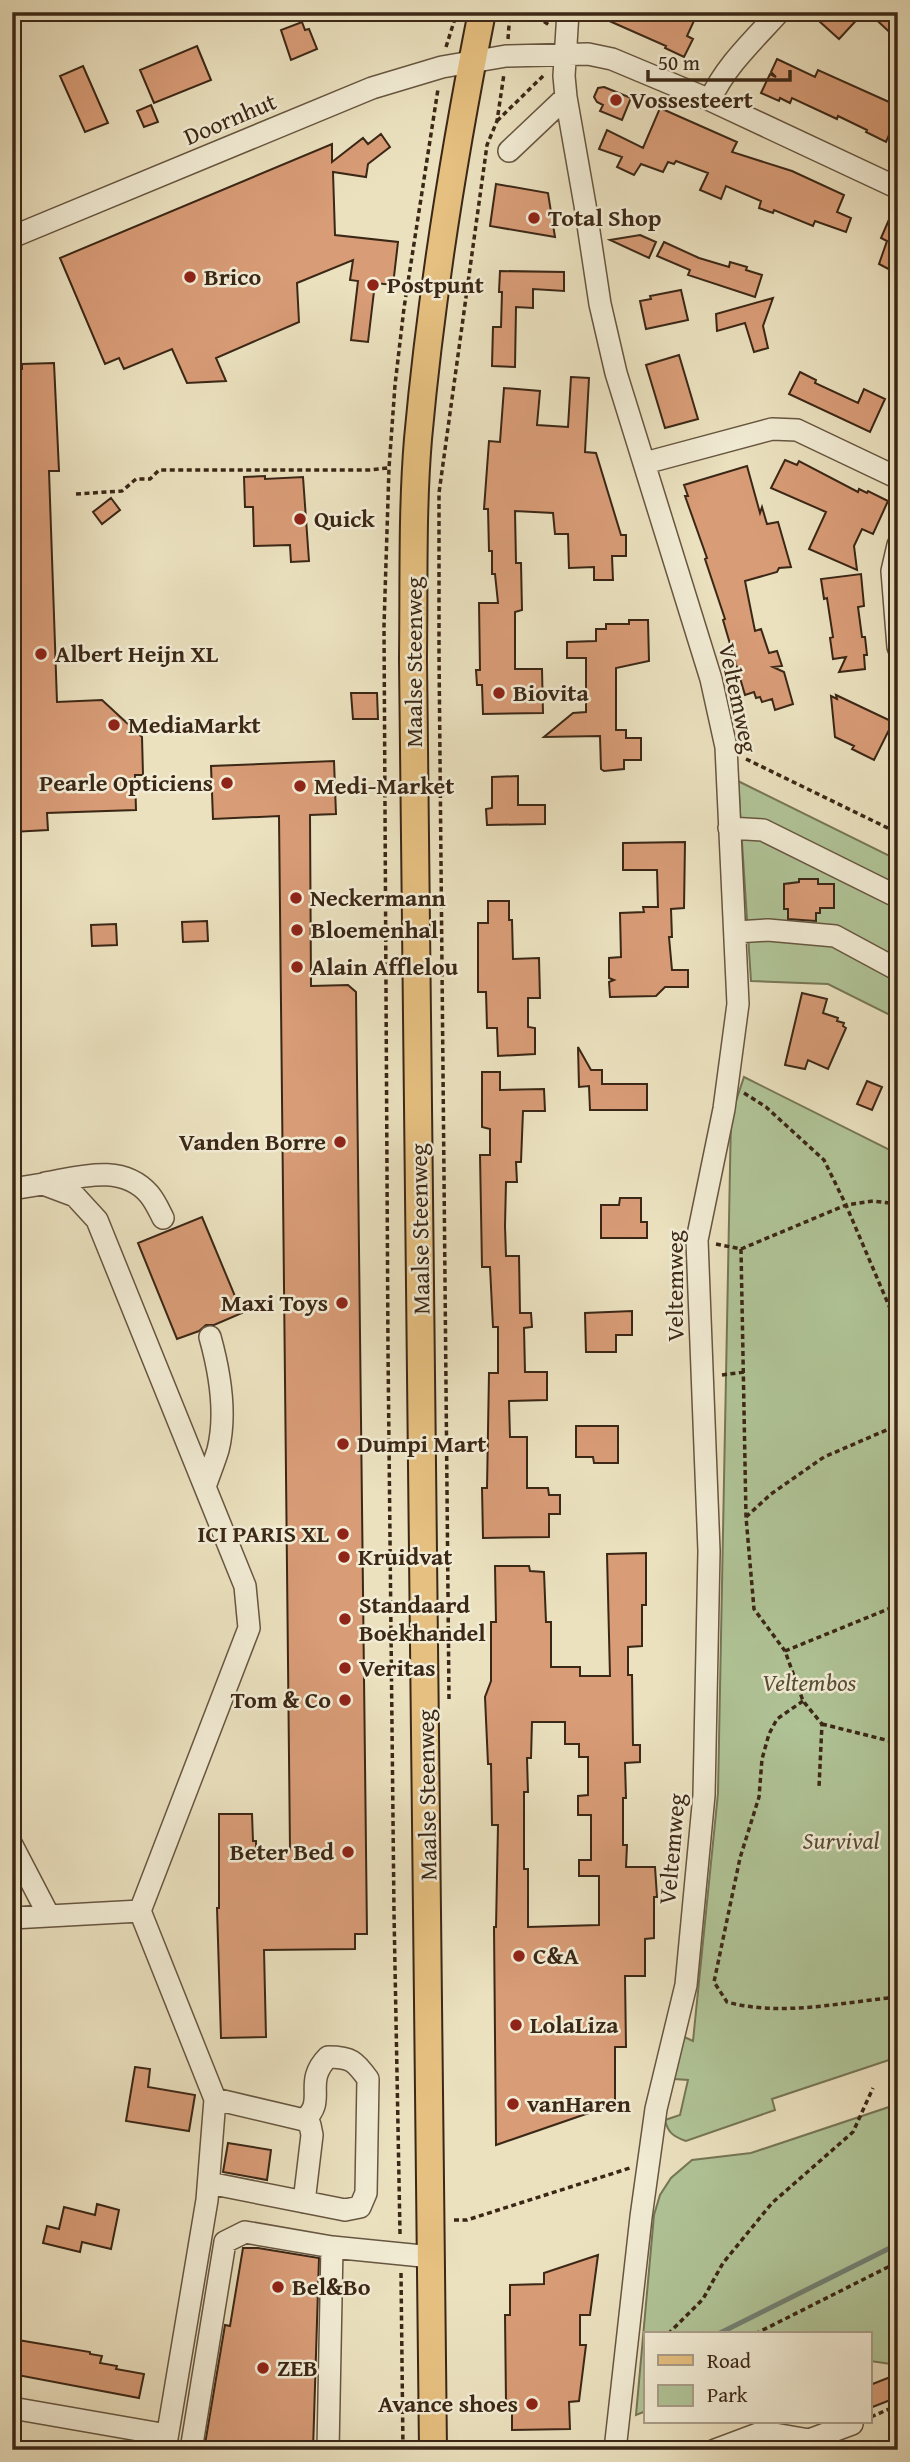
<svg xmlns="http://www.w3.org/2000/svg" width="910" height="2462" font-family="'Gentium Book Plus',serif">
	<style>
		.green { fill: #b0c497; stroke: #767656; stroke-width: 2 }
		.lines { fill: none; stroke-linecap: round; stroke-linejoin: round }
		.stream { stroke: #738174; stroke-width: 5 }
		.building { fill: #d89c77; stroke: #3b2716; stroke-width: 2; fill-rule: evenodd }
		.minor-casing { stroke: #675640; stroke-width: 24 }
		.major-casing { stroke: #3b2716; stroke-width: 30 }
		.path { stroke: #3b2716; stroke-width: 3.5; stroke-dasharray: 5 3.5; stroke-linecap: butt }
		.minor { stroke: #f2ecd5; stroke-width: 21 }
		.major { stroke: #e6c080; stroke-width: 26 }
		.poi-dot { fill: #8f2418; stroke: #f2ecd5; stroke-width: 2.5 }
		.labels { text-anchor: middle; stroke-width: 5; stroke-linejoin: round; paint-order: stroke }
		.poi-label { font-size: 24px; font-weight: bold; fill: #3b2716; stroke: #f2ecd5; text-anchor: start }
		.street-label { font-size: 24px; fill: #3b2716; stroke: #f2ecd5 }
		.park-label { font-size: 24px; font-style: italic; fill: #584e36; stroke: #f2ecd5 }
	</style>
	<rect width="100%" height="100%" fill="#ebe1bf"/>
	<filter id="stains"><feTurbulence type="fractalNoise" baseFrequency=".00286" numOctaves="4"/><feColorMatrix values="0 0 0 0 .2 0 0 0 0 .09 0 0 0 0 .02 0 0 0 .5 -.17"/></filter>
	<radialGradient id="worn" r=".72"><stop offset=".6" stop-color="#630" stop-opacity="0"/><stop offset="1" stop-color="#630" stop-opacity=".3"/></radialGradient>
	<!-- green -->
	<path class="green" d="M738,781L898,860V1019L828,984L751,981Z
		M744,1077L898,1154V2057L772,2099L775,2110L686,2141C674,2137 668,2133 665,2120L680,2115L688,2080L674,2079L671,2074L682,2036L693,2041L718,1793L731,1116Z
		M898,2104V2365L870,2361V2334H646V2411L636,2415L654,2215L660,2195L671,2178L692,2160L751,2153Z"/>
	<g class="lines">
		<!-- stream -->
		<path class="stream" d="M718,2334L898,2244"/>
	</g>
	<!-- building -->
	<path class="building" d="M589,12H698L687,36L693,39L684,57L665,48L666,46Z
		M809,12H864L839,39Z
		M868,12H898V40Z
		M302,22L305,30L309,29L317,49L291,60L281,30Z
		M197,46L211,80L154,103L140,70Z
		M777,59L815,77L818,70L898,106V131L892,128L886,142L866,132L867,130L838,116L837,119L792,98L790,103L780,98L779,101L761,93L770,74L776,77L771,72Z
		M83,66L108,123L85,132L60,76Z
		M604,87L631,98L622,120L600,111L603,105L597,102L594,97L598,88Z
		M151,105L158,122L144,127L137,111Z
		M660,108L737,142L732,152L792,171L844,195L837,212L851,218L846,232L815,221L813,226L774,210L773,213L759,208L761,201L726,186L721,199L700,190L708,173L676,161L674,164L668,162L663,172L641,164L634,175L617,167L622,157L599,149L607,130L643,148Z
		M381,134L390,147L368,164L366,177L333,172L335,235L398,242L393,285L375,283L368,342L351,340L358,281L350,280L353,260L297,283L299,322L216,358L226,381L187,383L172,349L124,369L119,358L105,364L60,258L332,144V162L363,138L368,144Z
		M496,184L548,193L555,237L490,226Z
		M897,201H898V274L879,264L887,241L881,238Z
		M640,235L656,242L649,258L610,240Z
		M664,242L699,258L729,267L730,262L747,267L746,270L762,275L755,297L688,275L690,270L657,256Z
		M500,271L564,272V291L533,289V308L516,307L515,367L492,366L493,327H501L502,292H499Z
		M681,290L688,320L646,329L640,301L651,299L650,296Z
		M773,298L763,326L768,348L754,352L745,323L717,331L716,314Z
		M679,355L698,419L665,428L646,365Z
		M54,363L59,471H49L57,702L102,700L142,737L143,775H135L136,810L47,813L48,830L12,832V369H22V364Z
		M800,372L816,380L815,383L858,403L864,389L885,399L870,432L789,394Z
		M571,377L589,378L585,452L596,453L621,535H626V556H612L613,580H594V567L569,568L568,534H555L553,513L515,511L516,563H521L522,610L515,612V669H542L543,713L483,714L482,685H477L476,670H480L479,603H498L495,574H492V551H489L488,509H484L489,441L500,442L504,388L540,391L537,425L568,427Z
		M785,460L797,465L799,461L858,492L859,489L867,493L868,491L888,501L873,534L862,529L854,546L857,570L809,549L826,512L771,488Z
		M747,466L760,513L762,507L767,524L778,522L791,567L779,568L777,572L745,581L755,631L761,629L769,653L777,651L782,666L773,667L784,672L793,704L775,710L772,699L762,702L760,697L756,698L754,692L745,695L723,620L725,619L705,559L707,558L685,496H688L684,485Z
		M265,476V479L303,477L309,561L291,562L290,545L254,546L253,507H245L244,477Z
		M111,498L120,510L102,524L93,512Z
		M861,574L864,606L858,607L862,637H865L867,655H864L865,669L839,672L846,657L833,659L830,638L833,637L827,598L824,599L821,579Z
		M629,620H648L649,661L616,668V730H626V738H641V760H624V769L604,771L601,769L600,736L544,737L573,713L586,712V658H567V642L596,641V629H606V624H629Z
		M351,693H377L378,719H353Z
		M836,695L893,722L874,760L852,749L854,746L835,737L831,696L837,699Z
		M334,761L336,814L310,815L311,986L348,985L356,992L367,1934H355V1949L264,1950L266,2037L221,2038L217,1908H219V1814H252L253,1841H256V1852L290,1850L279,816L213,819L211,766Z
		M518,776V805H545V824L487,825L486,809L492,808V777Z
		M685,842L684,908L671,909L672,937H669L672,970H688V987H665L656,996L610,997L609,982L614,980L609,978V958L621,957L620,913L644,912L643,907H658L657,870H623V843Z
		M799,879H818V884H834V908H820V913H816V921L788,919V909H784V884L799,882Z
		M488,901H509V920H512L513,959L539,958L540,998H528V1027L535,1028V1054L498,1056L497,1028H487L486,992H478V923H488Z
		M207,921L208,941L183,942L182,922Z
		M116,924L117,945L92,946L91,925Z
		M802,993L827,999L823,1013L838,1018L837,1021L844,1023L843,1026L846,1028L828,1069L808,1060L805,1069L785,1065Z
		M578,1047L591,1070H602V1084H647V1110H590L589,1086L579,1087Z
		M482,1072H500V1090L544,1089L545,1111H523L521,1162H516L517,1182H506L505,1226L506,1256H519L520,1313H531L532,1327L524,1328L525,1372H547V1400L509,1401L510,1437H527V1488H548L549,1495H560V1514H549V1537L483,1538L482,1488H487L489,1373H498V1327H493L490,1267H482L480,1155H490V1129L482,1127Z
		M867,1081L882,1087L872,1110L857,1104Z
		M620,1198H641V1222H647V1238H601V1205H619Z
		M202,1217L242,1313L214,1325H206L199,1331L177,1339L138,1243Z
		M632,1311V1335H616V1352H586L585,1313Z
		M576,1426H618V1463H594L593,1457H576Z
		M646,1553V1605H642V1646L628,1647V1675H632L633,1745H640V1762L625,1763L626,1798H623V1845H627L626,1867H655L657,1897H654V1938L645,1939V1976H625L626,2047H615V2104L496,2145L494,1927H496L498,1825H492L491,1764H488L485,1697L491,1681V1622H496L495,1566H529L530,1571L544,1572L546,1622H551V1667H580V1676H610L607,1554ZM532,1722H565V1744H579V1757H588V1795L578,1796V1815H591V1860H579V1876H599V1925L528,1927V1869H524V1792H528L527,1758H531Z
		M135,2067L150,2069L148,2087L195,2095L189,2131L126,2121Z
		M228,2143L271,2150L267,2180L223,2172Z
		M97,2204L119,2210L111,2249L82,2242L80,2252L43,2243L47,2226L59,2229L64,2207L95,2215Z
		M243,2248H258L319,2258L313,2450H204L225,2325L230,2326Z
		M598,2255L590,2315H580V2345H586L579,2401L569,2402L570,2429L512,2430V2402H506L505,2315H510V2285L544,2284V2273Z
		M12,2339L90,2352V2354L102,2356L100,2363L117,2366L116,2369L144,2374L139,2398L12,2374Z
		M898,2374V2397L870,2408V2385Z"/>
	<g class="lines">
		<defs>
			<path id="minor" d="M568,12L564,76L566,97L585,205L600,304L616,373L711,679L726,747L738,1004L724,1109L697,1240L709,1551L704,1795L686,1985L656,2109L641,2217L615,2450
				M710,100C726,65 754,40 779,12
				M509,151L566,97
				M12,237L372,88L442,67L506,56L588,54L612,59L710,100L898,188
				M645,463L772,429L797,430L898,478
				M898,545L892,571L898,647
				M729,828L763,830L898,897
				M736,932L768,930L835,936L898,970
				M45,1183C80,1177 122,1163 149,1194C155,1201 159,1210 163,1218
				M12,1189L43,1184L75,1196L97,1220L245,1586L249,1628L140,1911
				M205,1487C209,1475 214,1463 218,1450C227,1414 220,1373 210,1337
				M12,1845L49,1916
				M12,1918L140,1911L215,2099L207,2200L165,2450
				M215,2099L304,2120L310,2125L312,2135L304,2202
				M209,2183L345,2210L360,2207L366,2193L368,2079C355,2061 351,2057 328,2057C302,2083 328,2100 304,2120
				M12,2408L167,2435
				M191,2450L225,2242L245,2232L332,2247L432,2257
				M328,2450L332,2247
				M715,2450L763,2432L809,2440L852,2424"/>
			<path id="major" d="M433,2450L413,658C414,585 412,511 418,439C431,296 454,153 482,12"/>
		</defs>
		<!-- minor casing -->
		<use href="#minor" class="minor-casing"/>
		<!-- major casing -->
		<use href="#major" class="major-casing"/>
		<!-- path -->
		<path class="path" d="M530,12L549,25
			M508,39L510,12
			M446,47L457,12
			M497,121L544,75
			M76,494L122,491L136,479H150L159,470H369L388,468
			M746,759L898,833
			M744,1093L766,1107L824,1160L846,1205L898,1327
			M716,1244L741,1249L846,1205L873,1201L898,1204
			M741,1249L746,1517L754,1609L785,1651L803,1701L822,1724L819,1787
			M722,1375L744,1372
			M746,1517L771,1494L824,1457L898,1425
			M785,1651L898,1605
			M449,1699L439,654V493L487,145L497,121L504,74
			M803,1701L777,1719L769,1734L762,1759L759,1797L740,1858L714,1982L727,2002C781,2017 843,2002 898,1997
			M822,1724L898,1743
			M893,1781L898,1761
			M454,2220H467L630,2168
			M400,2234L394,1913L388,1351L384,626L389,468L395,385L404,308L438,89
			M401,2273L403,2450
			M668,2334L703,2299L723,2263L772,2203L853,2132L873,2088
			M755,2334L898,2262
			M871,2417L898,2405"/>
		<!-- minor -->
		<use href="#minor" class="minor"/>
		<!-- major -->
		<use href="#major" class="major"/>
	</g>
	<!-- markers -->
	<g class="poi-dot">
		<circle cx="616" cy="100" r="7"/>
		<circle cx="534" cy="218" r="7"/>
		<circle cx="190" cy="277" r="7"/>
		<circle cx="373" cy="285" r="7"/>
		<circle cx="300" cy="519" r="7"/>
		<circle cx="41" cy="654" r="7"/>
		<circle cx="499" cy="693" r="7"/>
		<circle cx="114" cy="725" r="7"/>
		<circle cx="227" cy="783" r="7"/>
		<circle cx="300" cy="786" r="7"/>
		<circle cx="296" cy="898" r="7"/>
		<circle cx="297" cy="930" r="7"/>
		<circle cx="297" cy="967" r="7"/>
		<circle cx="340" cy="1142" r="7"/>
		<circle cx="342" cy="1303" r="7"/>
		<circle cx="343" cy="1444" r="7"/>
		<circle cx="343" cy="1534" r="7"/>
		<circle cx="344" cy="1557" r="7"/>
		<circle cx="345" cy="1619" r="7"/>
		<circle cx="345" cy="1668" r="7"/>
		<circle cx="345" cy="1700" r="7"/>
		<circle cx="348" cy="1852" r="7"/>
		<circle cx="519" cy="1956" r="7"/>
		<circle cx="516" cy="2025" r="7"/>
		<circle cx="513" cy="2104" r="7"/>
		<circle cx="278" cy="2287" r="7"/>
		<circle cx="263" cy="2368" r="7"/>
		<circle cx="532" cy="2404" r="7"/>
	</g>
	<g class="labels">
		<!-- poi labels -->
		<g class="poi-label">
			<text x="630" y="108">Vossesteert</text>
			<text x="548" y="226">Total Shop</text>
			<text x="204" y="285">Brico</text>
			<text x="387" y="293">Postpunt</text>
			<text x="314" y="527">Quick</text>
			<text x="55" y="662">Albert Heijn XL</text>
			<text x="513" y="701">Biovita</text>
			<text x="128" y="733">MediaMarkt</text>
			<text x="213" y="791" text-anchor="end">Pearle Opticiens</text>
			<text x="314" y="794">Medi-Market</text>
			<text x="310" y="906">Neckermann</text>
			<text x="311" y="938">Bloemenhal</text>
			<text x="311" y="975">Alain Afflelou</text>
			<text x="326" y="1150" text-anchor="end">Vanden Borre</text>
			<text x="328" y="1311" text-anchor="end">Maxi Toys</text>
			<text x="357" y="1452">Dumpi Mart</text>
			<text x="329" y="1542" text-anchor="end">ICI PARIS XL</text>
			<text x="358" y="1565">Kruidvat</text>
			<text x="359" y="1613">Standaard<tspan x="359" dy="28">Boekhandel</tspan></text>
			<text x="359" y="1676">Veritas</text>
			<text x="331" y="1708" text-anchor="end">Tom &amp; Co</text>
			<text x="334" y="1860" text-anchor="end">Beter Bed</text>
			<text x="533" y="1964">C&amp;A</text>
			<text x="530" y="2033">LolaLiza</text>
			<text x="527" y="2112">vanHaren</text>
			<text x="292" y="2295">Bel&amp;Bo</text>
			<text x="277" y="2376">ZEB</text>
			<text x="518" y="2412" text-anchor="end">Avance shoes</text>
		</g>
		<!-- street labels -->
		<g class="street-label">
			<text transform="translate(230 119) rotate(-23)" y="8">Doornhut</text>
			<text transform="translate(414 662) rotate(-90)" y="8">Maalse Steenweg</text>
			<text transform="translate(738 698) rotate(78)" y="8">Veltemweg</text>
			<text transform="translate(420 1229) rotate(-91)" y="8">Maalse Steenweg</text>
			<text transform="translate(675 1286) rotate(-90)" y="8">Veltemweg</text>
			<text transform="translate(427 1795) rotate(-91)" y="8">Maalse Steenweg</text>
			<text transform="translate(672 1849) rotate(-85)" y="8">Veltemweg</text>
		</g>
		<!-- park labels -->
		<g class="park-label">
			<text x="809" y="1691">Veltembos</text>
			<text x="841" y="1849">Survival</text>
		</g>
	</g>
	<!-- margin -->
	<rect width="910" height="2462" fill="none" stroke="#ebe1bf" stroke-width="42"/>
	<rect x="14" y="14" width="882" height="2434" fill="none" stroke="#3b2716" stroke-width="3.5"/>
	<rect x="21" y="21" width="868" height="2420" fill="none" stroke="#3b2716" stroke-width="2"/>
	<!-- legend -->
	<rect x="644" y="2332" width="228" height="91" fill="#f2ecd5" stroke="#a99d89" stroke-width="2"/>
	<rect x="658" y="2355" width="35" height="10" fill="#e6c080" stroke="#a99d89" stroke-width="2"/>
	<text x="707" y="2368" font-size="21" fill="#3b2716">Road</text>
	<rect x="658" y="2385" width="35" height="21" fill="#b0c497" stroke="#a99d89" stroke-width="2"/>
	<text x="707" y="2402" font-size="21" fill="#3b2716">Park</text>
	<!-- scale -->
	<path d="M648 70v10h142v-10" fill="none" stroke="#3b2716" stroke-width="3.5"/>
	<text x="658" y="70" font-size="21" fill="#3b2716" stroke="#f2ecd5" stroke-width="5" paint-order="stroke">50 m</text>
	<rect width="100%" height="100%" filter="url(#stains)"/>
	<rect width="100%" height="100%" fill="url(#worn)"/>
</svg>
